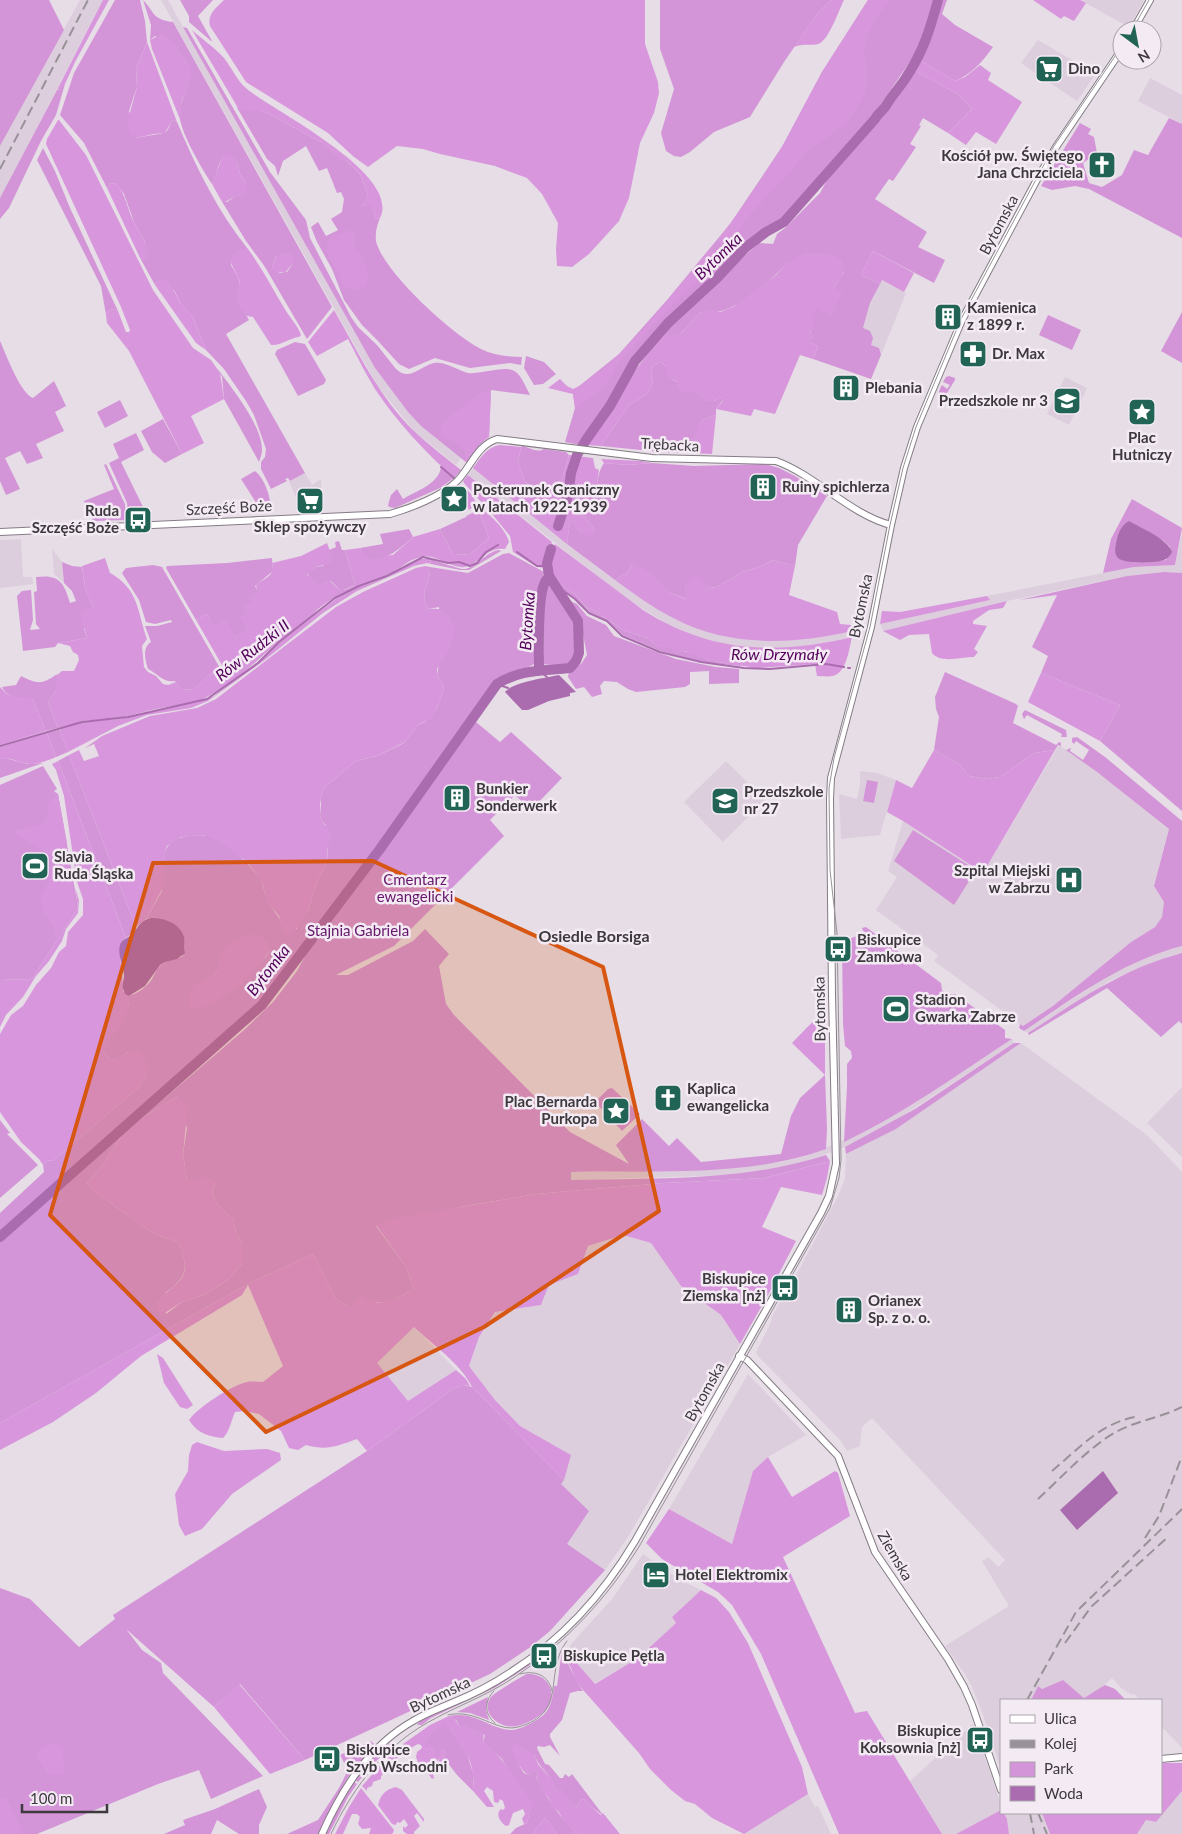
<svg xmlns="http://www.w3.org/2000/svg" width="1182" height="1834" font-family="Lato,sans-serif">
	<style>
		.built { fill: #ddcedd }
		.green { fill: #d395d7; fill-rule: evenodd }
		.forest { fill: #d897dc }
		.water { fill: #aa6cae }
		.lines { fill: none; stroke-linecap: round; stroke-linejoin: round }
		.stream { stroke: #aa6cae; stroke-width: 2 }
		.river { stroke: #aa6cae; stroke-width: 10 }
		.minor-casing { stroke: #847c84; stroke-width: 8 }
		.minor { stroke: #fff; stroke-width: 6 }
		.tram { stroke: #989198; stroke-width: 1 }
		.rail { stroke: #989198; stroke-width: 2; stroke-dasharray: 10 5; stroke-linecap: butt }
		.marked { fill: #d75611; fill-opacity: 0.2; stroke: #d75611; stroke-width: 4; stroke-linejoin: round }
		.labels { text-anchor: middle; stroke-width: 5; stroke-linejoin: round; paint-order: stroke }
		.poi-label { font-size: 15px; font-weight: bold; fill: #3d393d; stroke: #f3eaf4; text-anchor: start }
		.street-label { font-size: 15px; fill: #3d393d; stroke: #f3eaf4 }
		.park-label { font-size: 15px; fill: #65176a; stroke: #f3eaf4 }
		.water-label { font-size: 16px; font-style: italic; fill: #520058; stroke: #f3eaf4 }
		.neighbourhood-label { font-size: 16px; font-weight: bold; fill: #3d393d; stroke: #f3eaf4 }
	</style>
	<rect width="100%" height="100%" fill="#e6dde6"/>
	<!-- built -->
	<path class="built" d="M80,0H103L0,199V146Z
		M161,0H168L375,368L408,412L421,426L461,458L456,465L414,431L377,385Z
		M1080,0H1142L1144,1L1129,27Z
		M1038,40L1072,60L1094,76L1077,101L1021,63Z
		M1150,78L1182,95V124L1138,101Z
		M881,280L906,293L881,355L878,348L870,345L863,328L870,303Z
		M1065,377L1087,388L1069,425L1047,414Z
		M473,468L604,572L648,603L674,619L711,632L832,635L852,631V637L807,646L768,649L753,648L729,645L709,640L692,635L671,626L630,601L468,475Z
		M305,473L312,485L321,479L322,510L298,512L297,499L289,482Z
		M1182,534V573L1164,572L1127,576L1007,601L883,631L880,624L989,600L987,596L1134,567L1175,565Z
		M21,539L23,577H32L33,584L0,588V540Z
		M52,549L62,562L64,583L54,574Z
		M1059,745L1097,772L1169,829L1154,885L1164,902L1162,917L1155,927L1131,942L1055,1005L1023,1026L934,961L938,955L876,910L897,877L888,871L903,821L983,873Z
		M726,761L765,800L723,842L684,802Z
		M860,771L877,773L896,780L880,835L841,839L839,794L857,799L860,785Z
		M1182,946V953L1170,956L1113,979L1028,1033L1024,1031L1109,975L1149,956Z
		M1012,1039L1014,1043L890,1124L845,1147L807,1161L780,1168L734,1175L571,1180V1172L734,1168L782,1162L805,1156L864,1132L912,1104Z
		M1021,1043L1147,1135L1182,1172V1748L1161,1726V1700H1140L1134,1694L1132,1695L1122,1689L1112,1678L1099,1690L1084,1698L1063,1680L1042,1689L1038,1686L1031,1700H1001V1770L982,1712L972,1687L965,1674L945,1646L1009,1606L982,1561L989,1557L998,1567L1005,1560L872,1418L862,1427L860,1446L847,1451L840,1440L757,1355L756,1352L770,1324L772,1319L771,1318L800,1268L838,1196L845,1179L846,1154L896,1129Z
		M1182,1087V1157L1147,1123Z
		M623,1235L651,1243L681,1286L721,1315L740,1344L628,1537L605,1570L566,1544L560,1484L571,1455L520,1426L495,1400L469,1366L479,1337L496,1312L541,1305L549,1285L578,1274L588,1246Z
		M414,1327L456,1370L408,1401L376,1363Z
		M748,1374L806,1435L768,1457L753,1471L732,1544L669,1509Z
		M643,1554L680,1580L701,1590L672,1617L676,1623L638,1658L594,1684L567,1652L572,1643L612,1599Z
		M973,1724L1001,1804V1810L956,1834H942L910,1781Z
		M1182,1791V1834H1137L1146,1820L1156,1822Z
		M808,1794L815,1807L818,1806L831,1834H744Z
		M1004,1813H1042L1050,1834H1009L1007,1819Z"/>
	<!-- green -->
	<path class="green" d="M0,0H49L64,30L0,146Z
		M115,0H140L145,21L147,42L136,69L137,87L129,111L137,138C142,136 164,134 166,132C169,129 170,124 172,121L174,120L177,122C196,167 218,212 248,249H246L233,256L231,265L238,277L240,286L237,299L249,320L226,334L305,473L290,481L288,478L285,479L287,481L271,489L261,469V462L265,457L266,449L254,415L246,401L224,369L206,350L193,317L181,304L174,290L156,282L155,285L140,258L143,260L145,242L134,222L124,194L116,184L110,183L107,188L84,143L60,115L74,73Z
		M143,0C155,12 151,19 173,22L332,307L307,339L265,267L246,241L221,200L227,202L234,197L246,183L240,174L237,163L223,157C217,166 217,175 212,184C203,171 181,133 180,118C180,104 184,94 189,81C197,59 169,46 155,36L150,40L151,25ZM276,256L293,263L287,272L280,273L272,267Z
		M180,0H213L198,16L212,41H211L189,22V16Z
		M660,0H831L817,14L808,27L784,62L750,117L714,132L690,152L681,157L674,156L666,151L661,133L674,89L660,49Z
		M868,0H934L924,36L918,50L872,117L787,214L742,245L722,267L682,305L651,339L632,361L608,404L580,445L565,442L575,408L573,394L578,387L619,354L667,300L730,224L782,147L822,72Z
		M941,0H947L942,14L955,25L993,47C982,62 972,74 955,81L920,60Z
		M183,27L187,28L270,172L306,220L310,238L351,317L358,327L377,345L396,369C410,382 420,366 434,363C445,361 457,370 468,373C473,374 478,372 483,372C515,367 516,365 530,395L491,390L489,437L480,444L467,463L421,426L408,412L375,368Z
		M913,70L958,94L972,109L948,133L923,118L919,125L921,126L910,144L916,147L893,181L889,179L875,199L927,232L918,247L945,260L934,283L873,251L861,275L880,284L870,303L863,328L870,331L873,338L871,345L879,348L881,355L871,379L813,359L818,346L811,343L810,319L816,307L834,287L844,272L787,263C774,278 740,307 721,311C715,313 707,312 701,312L680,334H663L726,272L759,243L773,244L777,234L785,228L820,193L827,180L848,152L873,127L900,92Z
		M65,84L56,115L41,141L9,208L0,219V198L57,90H59Z
		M236,106L238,108L257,109L267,113L321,142L346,160L360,174L368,195L362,206L371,204L376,219L380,218C377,225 375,233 376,241C383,272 453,335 481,349C493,355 507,357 522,357L521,365L510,363L470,368L435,358L409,369L399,364L378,341L362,325L344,300L332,269L317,242L311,227L318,222L326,236L338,230L331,219L342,212L344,199L341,192L337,193L327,168L319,171L306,146L283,161L278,176L275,166L267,159Z
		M1169,118L1182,124V238L1089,189L1075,186L1052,190L1041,186L1080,123L1091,129L1088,134L1094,137L1097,153L1083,163L1089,183L1102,187L1122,175L1134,150L1148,155Z
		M43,148L55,171L70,208L118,311L113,309L108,311L106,315L101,286L37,160Z
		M1182,312V363L1161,351Z
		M1048,315L1081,330L1072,350L1039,335Z
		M0,341C6,354 20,393 33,398L54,381L66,406L55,412L64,431L36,444L43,458L27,464L20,451L5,458L20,489L6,495L0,481Z
		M295,342L305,344L326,380L324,384L298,396L275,354L277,350Z
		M526,356L544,362L556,374L543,384L534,385L524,368Z
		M660,362L667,367L673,380L714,401L721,397L723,400L716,409V415L702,420L694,439L662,448L661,452L601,446L628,406L648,393L653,382L651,374L653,365Z
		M217,368C231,387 263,426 262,451C262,455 260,458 259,462L224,399L222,377Z
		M949,376L955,378V380L942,401C936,396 939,391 942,385L947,389L950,385L943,382L946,377Z
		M120,400L128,416L105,428L97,412Z
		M163,419L182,454L165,463L152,452L141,431Z
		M136,433L144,450L121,462L146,513L147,519L143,518L129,519L127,503L109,463L119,458L113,444Z
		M523,446C530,448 537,453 544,449L566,452L569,455L561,482L550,496L542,489L530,486L525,481L518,463L521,447Z
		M604,463L627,465L652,463L694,466L765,464L779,468L795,476L827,496L798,545L795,566L772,560L762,566L742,572L717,587L708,588L704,585L685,586L687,599L670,593L632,564L628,572L615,580L567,544L570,521L582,533L595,530L585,517L579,515L582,509L595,508L589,505C599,492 595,476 604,463Z
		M106,464L125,504L126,520L93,521L84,501L114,489L104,465Z
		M441,467L454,478L440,488L395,508L389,507L388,505L391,495L397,489L403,499C416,491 439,484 441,467Z
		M255,471C267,481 270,498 272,513H256L255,501L241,479Z
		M1132,499L1182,528L1175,565L1134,567L1103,573L1111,539ZM1129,521L1164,541L1170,547L1166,560L1136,562Z
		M479,511L489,538L470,554L453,555L440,529Z
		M409,529L413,537C404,545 380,567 367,558C364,556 362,551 360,548L383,544L380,534Z
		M339,541L342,550H345L355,585L341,591L331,581L319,587L307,573L316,567L323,566L329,550L336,547L335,542Z
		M499,550L501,551L469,570H460L431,564L430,559C437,561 458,569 464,569C477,568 485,552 499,550Z
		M509,553L544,572L538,606L534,649L537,662C526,671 506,671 494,684L267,998L0,1233V1213L44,1172L43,1165L47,1161L54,1160L138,1088L147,1076L128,1052L118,1059L111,1060L105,1054V1046L129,1004V996C138,993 147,987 152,979C155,974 156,969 161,965C167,959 176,960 183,956L151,918L146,919L162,891L165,852C169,841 178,837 189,836C196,835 205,835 212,837C227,843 254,867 261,881C264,887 264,893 267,899C271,909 279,915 283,926L297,929V924L308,911L316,884L328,860L326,825L322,821L320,815L321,804L320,799L324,788L356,761L377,756L400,745L405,742L418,725L425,722L436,710L444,689L443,684L437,675L439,664L444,657L439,607L428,609C418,591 431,586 430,567L468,573L503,554ZM270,950L266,957L240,984L214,974L219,970Z
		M272,558L273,571L255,586L258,592L247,613L248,630L235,637L214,626L207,614L196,620L166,568L167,566L227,563Z
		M62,562L72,566L82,567L85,588L93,607L84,629L87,638L58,643L55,647L23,651L17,596L22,591L31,590L33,620L30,630L40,629L36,624L34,592L37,591L36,577C59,574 64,582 70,603L76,601L72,591L64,583Z
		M153,565L162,567L220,668L201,681L202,683L194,689L181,690L175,681C163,683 158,674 148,669C145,659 142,648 151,642L145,626H157L172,622L171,620L155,624L146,622L139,600L122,573L126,568Z
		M549,565L552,574L560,584L576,595L586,607L596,612L623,630L647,638L658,647H671L717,662L741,665L740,666L702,662L661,651L623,635L607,620L590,612L576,599L556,585L551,575Z
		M1164,572L1182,573V811L1100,741L1120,705L1041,673L1048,656L1032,647L1057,595L1019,600L1127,576Z
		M549,582L575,619L576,627V654L570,666L540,664V659L544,654L543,622L547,583Z
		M570,601L577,604L587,616L606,625L614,636L676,659L716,667L739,669V683L709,684V671L690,672V684L685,687L636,692L628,689L617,682L604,681L600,686L602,694L592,697L584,687L576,689L568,677L569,671L581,664L587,655L579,614Z
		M945,672L1016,704L1018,706L1013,723L1056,745L1059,742L1061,743V746L1058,745L1055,750L1034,753L1000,777L987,779L969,776L959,764L934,750L939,717L936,709L935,697Z
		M57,674L56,690L48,703L58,728L46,731L32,698C20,698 8,699 2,687L16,685L21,676C37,684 42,685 57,674Z
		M1025,710L1066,730L1067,737H1061L1062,734L1027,715L1024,719L1022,714Z
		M476,722L500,742L511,732L562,778L531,810L515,795L490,820L504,836L394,946L336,975H348L413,941L425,929L449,954L439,966L446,1004L454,1015L570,1132L629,1164L616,1145L642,1119L669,1146L677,1138L701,1162L781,1154L791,1116L800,1098L825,1075L827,1129L826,1149C746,1178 655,1170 571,1172V1180C656,1178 743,1182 826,1155L830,1161L764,1178L664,1183L536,1194L465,1206L376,1226L406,1267L414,1289L388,1303L369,1302L349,1307L336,1299L313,1254L248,1284L0,1423V1241L122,1135L102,1166L87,1183L95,1192L151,1232L179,1243C189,1269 187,1277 165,1293L166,1314L182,1302L206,1294L229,1279L242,1264V1243L236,1233L233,1218C222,1212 214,1202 212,1190L216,1183L187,1181L183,1154L187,1128L177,1096L138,1121L244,1030L273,1002L297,971L312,943Z
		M59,730L68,752L56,757L47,733Z
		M1077,737L1105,757L1182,821V946C1121,962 1075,997 1024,1031L1019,1028L1020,1024L1023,1026L1053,1006L1131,942L1155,927L1162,917L1164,902L1154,886L1169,829L1097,772L1066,750L1071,748L1070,751L1083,760L1089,750L1076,741L1074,744L1072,742V738Z
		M69,755L136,927L134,932L126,938L58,761Z
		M5,758L27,764L43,763L0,778V759Z
		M43,766L57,789L54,791L58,794L78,907L32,979L0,980V785Z
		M867,780L878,782L874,803L863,801Z
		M913,830L976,870L954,905L894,861Z
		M866,927L941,983L942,990L947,995L955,994L1005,1030V1038L1012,1039C957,1075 903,1114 844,1142L847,1087V1064L852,1058L851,1051L845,1046L843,1024L842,942L864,933L862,928Z
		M1182,953V1024L1179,1021L1161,1037L1107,988L1029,1035L1028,1033C1079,1000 1122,969 1182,953Z
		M1014,1043H1021L896,1129L846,1154L845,1147L915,1109Z
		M612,1088L640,1114L622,1131L595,1102L608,1089Z
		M0,1120L10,1133L7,1134L38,1165L0,1198Z
		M463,1385L472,1387L564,1480L561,1484L589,1511L567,1544L605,1570L550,1631L529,1648L490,1674L305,1760L240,1684L214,1707L126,1629L142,1650L161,1663L163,1673L263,1776L211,1799L199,1770L158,1784L37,1834H0V1588L30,1599L79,1647L115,1619L113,1615L367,1451L453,1389Z
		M562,1650L567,1652L564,1656C571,1668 575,1681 583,1691H578L570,1693L562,1720L550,1734V1737L560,1756L550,1745L544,1747L538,1746L537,1748L545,1764L549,1765L560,1778H563L565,1774L569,1777L572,1774L603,1815C598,1813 589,1804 584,1799L581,1800L576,1807L563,1793L554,1787C551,1774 538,1767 534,1754L516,1757L520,1767L524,1773L529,1775L536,1770L538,1774L536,1777C543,1793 563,1821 577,1834H557L545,1818L532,1834H510L516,1828L527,1823L531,1806L502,1759L483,1742L485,1735L482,1733L460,1727L456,1720L449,1716C476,1710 490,1730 513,1730C520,1729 528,1725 535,1721C550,1713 552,1702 554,1686H557Z
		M532,1662L533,1663L496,1687L431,1718L422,1725H417L421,1720L477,1696Z
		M527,1674C549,1673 560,1695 544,1712C538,1718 526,1724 517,1726C501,1730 479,1713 491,1697C494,1693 522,1676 527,1674Z
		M1063,1680L1084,1698L1105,1685L1115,1689L1126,1700H1031L1038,1686L1042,1689Z
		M488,1697L486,1710L489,1720L470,1713L457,1712Z
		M446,1721L461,1747L467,1754L473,1773V1791L457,1775L447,1762L442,1763L445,1750L436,1763L428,1748L426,1750L425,1748V1741L428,1737Z
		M371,1741L374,1744V1748L348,1777L318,1834H287L318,1820L339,1788L348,1770L340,1755Z
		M391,1743H394V1745L374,1763L358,1782L354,1779C364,1767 377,1749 391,1743Z
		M353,1781L357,1784L348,1797L329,1834H326L342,1799Z
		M259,1789L267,1807L259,1825V1834H239L217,1820L211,1834H164L185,1825L183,1820L215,1809Z"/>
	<!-- forest -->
	<path class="forest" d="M103,0H109L75,62L65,84L61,89L57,90Z
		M224,0H645V44L658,82L659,93L654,113L640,143L629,198L619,221L589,254L572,267L557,266L556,249L558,223L542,194L527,178L495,166L440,154L423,149L397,146L368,167L354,157L328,133L246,82L210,26C207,14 216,8 224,0Z
		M831,0H844C839,10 828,42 818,44C809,46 804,43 794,47L817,14Z
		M868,0H890L875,20L868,35L864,51L867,64L866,91L854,113L846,124L808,150L790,172L751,213L730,244C724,246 722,245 717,241L748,200L783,145L822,72Z
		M1033,0H1080L1086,3L1074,21L1064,16L1061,19Z
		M192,30C202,39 215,48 224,58C232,68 237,81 247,89C274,111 402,174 380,218L376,219L371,205L361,206L368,195L360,174L346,160L342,162L321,142L267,113C257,108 248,114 238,108Z
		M162,34L172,41L188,63L191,71V77L182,100L181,122L152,49L150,40Z
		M147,42L177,122L174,120L172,121L165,133L154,134L136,138L130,133L127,123L137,87L136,69Z
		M920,60L955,81L965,77L980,65L991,73L988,80L1022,102L996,144L976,132L966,145L948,133L972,109L958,94L913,70Z
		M58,120H59L86,155L153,290L193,348L211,360L220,373L224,399L191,416L204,443L182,454L129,351L107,323L106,315L108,311L113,309L118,311L126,332H129L130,330L121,307L46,144L47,139Z
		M230,154L236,159L240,174L246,183L247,193L243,197H234L225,202L221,200L212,184L222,158Z
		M110,183L116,184C126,194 127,208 133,220C138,231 149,244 148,257L143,260L140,258L107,188Z
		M351,230L355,234V248L363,258L369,275L366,285C359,292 347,292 342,283C340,280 339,276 337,272C331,261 322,251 330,238Z
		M240,249H248C263,269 273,290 286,311C291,319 298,326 301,335L299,337C289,338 281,346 271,345L253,317L247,316C244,312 237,305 237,300C236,293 241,287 239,280C236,268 222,260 240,249Z
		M709,250L717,253L719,257L716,262L674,303L619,362L604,388L575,408L573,394L548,388L560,379L567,386L573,389C583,385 591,378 599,372C641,338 674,292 709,250Z
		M873,251L914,273L904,292L882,280L880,284L861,275Z
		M281,253H290L294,259L293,263L285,273L274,271L272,267L276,256Z
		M805,253C816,253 846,251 844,270C843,276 837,282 834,287L842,292L832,316L816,308L811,319L815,322L810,332L814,334L811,343L818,346L813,359L800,355L775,414L754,409L751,416L716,409L723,401L721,397L714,401H704L697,392H684L677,389V382L667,376V367L660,362L653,365L651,374L653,382L648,393L628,406L601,446L586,445C612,408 634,368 663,334H680L701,312L709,309L720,312L733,307L776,275L787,263Z
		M161,279L168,280L181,304L193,317L206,350L196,343L155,285L156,282Z
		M334,310C358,352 379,397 414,431C429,445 445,457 461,470L454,478C425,452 397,422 375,389C365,373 357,356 348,339L317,356L308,342Z
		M491,390L489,437L480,444L467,463C463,442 463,446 444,438C432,422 454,414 464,406C477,397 474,395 491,390Z
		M716,415L712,454L661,452L662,448L693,439L702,420Z
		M500,445L521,447L518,463L525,481L530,486L542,489L550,496L561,482L569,455L593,458L595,468L599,470L595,497L589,504L595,508L596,511L590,514L586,513L582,509L579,515L585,517L595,530L594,534L591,536L582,533L570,522L567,544L473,468C481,457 487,447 500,445Z
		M601,459L642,461L652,463L627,465L604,463Z
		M468,475L552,542L546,563V568L537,567L513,552L510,536L492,514L464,483L463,481Z
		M457,486C466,486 475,496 476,505L469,510Z
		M480,507C490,515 506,529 509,542L505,549C487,546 480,564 464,567C452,569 435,553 421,557C409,559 398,570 388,575C363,586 338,592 317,610C313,614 310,618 306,621C298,628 287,634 279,641C254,664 228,688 197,702L214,696L244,672L258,663L282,640L336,599L359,587L388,577L419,559H430L431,564L427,563L414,566L357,591L343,600L323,613L266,659L208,701L191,708L147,715L118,726L68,752L59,730L83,722L119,719L197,702L156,709L120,718L82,721L71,726L58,728L48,703L56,690V676L62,671H74L79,660L78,655L73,652L70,646L58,643L87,638L80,613L93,607L85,588L82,566L105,558L110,573C139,589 137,611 147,639L142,646L144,667L148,672L156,676L163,684L168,685L176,682L181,690L194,689L202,683L200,681L223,667L196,620L207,614L214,625L225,619L235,637L247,630L240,617L246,613L243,607L251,601L249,597L257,592L256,585C264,578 276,576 272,563L301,556L327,543L333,559L328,564L316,567L307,574L316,582L319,587L321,583L329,580C341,590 338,594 355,585L345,550L360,548L366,557C375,562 383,555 393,555L413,537L440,529L453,555L470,554L489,538L479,511L467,518L466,516L478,510Z
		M555,544L643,610C710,653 777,655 852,637C849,649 847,672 833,676C828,677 822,676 817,676L815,664L757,668L717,662L690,654L685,651L677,653L671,647L664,649L658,647L647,638L623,630L596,612L586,607L576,595L560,584L555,580L549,565Z
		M772,560L795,566L789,595L837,612L840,624L851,625L852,631C793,645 727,647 673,618C652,607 634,594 615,580L628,572L632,564L647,570L670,593L686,599L685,586L690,579L697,576L708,588L717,587L742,572L762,566Z
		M425,566L430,567C431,586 418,591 428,609C446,607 447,614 455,628L450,648L437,669V675L443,684L444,689L436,710L432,718L418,725L405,742L377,756L356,761L324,788L320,799V815L322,821L330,831L331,838L327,848L328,860L316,884L308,911L291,936L284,933L279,916L267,902L263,885L256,873L247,862L221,842L203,835L181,837L167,846L165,852L164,886L146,919L136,927L69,755L79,750L84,761L99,756L94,744L85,748L102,736L150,716L197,708L216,699L336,607L363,592L416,568Z
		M987,596L990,600L880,624L882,611L900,612Z
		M1007,601L1003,608L989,610L973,621V624L987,626L974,649L978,652L974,657C961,657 941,664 932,653L929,634L909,635L900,640L883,631Z
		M1041,673L1120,705L1100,741L1028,702Z
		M0,687L7,694L16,697L32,698L46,731L0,745Z
		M47,733L56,757C46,761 35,766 24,763C15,761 10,757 0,759V747Z
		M934,750L959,764L969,776L987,779L1000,777L1034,753L1055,750L983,873L903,821L887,812L896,780L912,788Z
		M58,761L126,938L122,941C117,955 124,974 123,991L129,996C130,1020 118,1028 105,1046V1054L111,1060C120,1059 122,1054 129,1052C142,1048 150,1064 147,1075C146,1079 141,1084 138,1088L54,1160L47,1161L43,1165L39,1159L21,1142L0,1112V1034L11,1015L23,1006L36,985L51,968L59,952L66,946L68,932L83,915V899L77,882L64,796L56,770L52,764Z
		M58,794L67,843L57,859L12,832C22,825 39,831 46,819C49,814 47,808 49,802Z
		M66,849L76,906L56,939L53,925L43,913L42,903L40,898Z
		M75,888L79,900L78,913L66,929L62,941L49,961L36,976L23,997L6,1015L0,1027V980L32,979L78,907Z
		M256,934L267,941L270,950C256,974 222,1004 194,1009L189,1006C186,981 205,983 219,970C216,947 236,937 256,934Z
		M825,1009V1075L792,1043Z
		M177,1096L188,1106L183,1154L187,1181L204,1177L216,1183L212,1190C214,1202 222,1212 233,1218L236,1233L242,1243V1264L229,1279L215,1288L206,1294L182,1302L160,1316L156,1303C178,1278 194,1282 179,1243L151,1232L95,1192L87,1183L102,1166L122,1135L138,1121Z
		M830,1161L827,1178L822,1195L781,1187L762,1227L796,1241L768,1295L740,1344L721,1315L681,1286L651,1243L623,1235L588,1246L578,1274L549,1285L541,1305L495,1312L479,1337L469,1366L495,1400L520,1426L571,1455L564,1480L472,1387C460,1363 433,1345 414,1327L377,1363L408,1401L456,1370L466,1379L470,1386L463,1385L453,1389L367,1451L357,1439C337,1446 327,1451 306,1445L298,1450L289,1448L281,1431L259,1414L245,1411L235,1412C231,1421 230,1431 223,1438C209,1437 197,1433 189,1420C197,1408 232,1385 247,1382C252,1381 258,1382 263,1382L283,1366L248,1285L242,1295L141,1356L96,1393L53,1422L0,1450V1423L248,1284L313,1254L336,1299L349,1307L361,1295C380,1311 395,1299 414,1289L406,1267L376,1225L390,1219L536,1194L664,1183L764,1178Z
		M157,1354L163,1358L193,1405L187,1409L180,1407L164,1383Z
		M197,1442L224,1451L267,1449L280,1453L281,1460L232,1494L202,1529L185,1536L179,1525L175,1494L188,1471L189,1455L192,1445Z
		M768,1457L792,1497L835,1471L838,1473L850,1516L783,1557L855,1713L867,1711L942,1834H839L761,1654L732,1605L718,1592L662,1559L646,1543L669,1509L732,1544L753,1471Z
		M701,1590L716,1598L729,1612L748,1643L802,1767L808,1794L744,1834L712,1818L695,1804L685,1801L671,1790L650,1769L639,1753L576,1682L571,1668L564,1656L567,1652L595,1684L638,1658L676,1623L672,1617Z
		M239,1684L305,1760L270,1774L214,1707Z
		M449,1716L454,1718L460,1727L465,1725L472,1730L484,1733L483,1742C504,1757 519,1784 535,1806L531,1807L527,1823L524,1824L522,1819L525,1814L523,1809L513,1813L509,1825L506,1826C500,1822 495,1814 501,1809L503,1810L505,1808L503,1801L500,1799L498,1803L494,1802L493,1791L487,1787L484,1791L494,1807H487L473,1791C474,1779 473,1762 465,1753C460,1746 454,1738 451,1729H447L446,1722L425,1741L426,1750L428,1748L429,1743C436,1747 438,1756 436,1763H438L440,1756L438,1752L443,1748L445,1750L442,1763L439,1769L433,1773L434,1778L432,1779L426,1771L420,1768L416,1757L417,1752L422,1748L421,1745L418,1744L409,1749L403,1744L430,1725Z
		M53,1743H58L63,1749L64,1773L48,1775L37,1756L39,1749Z
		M517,1744L534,1754L538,1764L553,1781L554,1787L562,1790L576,1807L581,1800L584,1799C590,1804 595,1811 601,1815L603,1813L620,1834H577L567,1825L558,1811L554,1809C551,1803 548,1794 541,1791L536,1776L538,1774L536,1771L529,1775C520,1771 517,1759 512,1752L513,1745Z
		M398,1748L401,1753L394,1763L381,1776V1779L373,1782L372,1786L367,1788V1791L362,1786L385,1760Z
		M1161,1763H1182V1791L1156,1822L1146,1820L1137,1834H1050L1042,1813H1161Z
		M396,1787L402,1790L424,1819V1822L417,1813L414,1816L420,1826L414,1832V1834H407L403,1831V1826L405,1828L408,1825L404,1819L400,1823L397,1822L396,1825L392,1824L378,1805C380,1795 386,1789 396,1787Z
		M361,1788L394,1830L393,1833L391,1834H369L371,1828L362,1829L358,1824L360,1817L357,1814H352L343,1834H335L349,1807Z
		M6,1797L21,1829L23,1834H0V1798Z
		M1001,1810V1813H1004L1007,1819L1009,1834H956Z
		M545,1818L557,1834H532Z"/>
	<!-- water -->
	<path class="water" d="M1129,521C1141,528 1168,539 1172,552C1170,556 1168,558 1164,560C1156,563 1124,564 1118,558C1113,553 1116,545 1117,539C1119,531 1122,525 1129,521Z
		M559,675L576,692L570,693V696L549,701L528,710H522L505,692C513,682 545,678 559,675Z
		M151,918C164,918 180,923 184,937C185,943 183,947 185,953L177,959L165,962L160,965L145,986L129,996C126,994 125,995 124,991C121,986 124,981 124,976C124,966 117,955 120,945C122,938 130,938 134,932C139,925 142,920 151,918Z
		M1103,1471L1118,1493L1077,1530L1060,1510Z"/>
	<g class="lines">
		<!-- stream -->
		<path class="stream" d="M441,467L454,478
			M517,552L537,566H547
			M555,585L575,599L589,613L607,621L622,636L660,652L701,662L744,668L770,669L826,664L844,667
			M848,668H850
			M539,671L547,677
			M497,684L508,688
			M0,746L82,722L128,717L207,699L258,663L279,642L335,598L359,586L387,576L423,557L448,563L459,562L470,566L477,563L486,552L498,545"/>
		<!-- river -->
		<path class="river" d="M558,526L568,496L571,473L577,455L586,440L610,406L635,361L668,323L717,278L745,248L766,232L784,222L875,119C878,113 884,110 887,104C893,94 901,86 907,76C924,50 930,29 938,0
			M539,671C539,652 537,597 545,582C546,580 548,578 549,576
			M0,1237L262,1005L380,849L497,684C521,669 542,671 570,668L576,661L579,653L578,621L549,576L547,563L551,549"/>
		<defs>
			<path id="minor" d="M1133,30L1150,0
				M0,532L390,514C411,508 442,496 457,481C471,467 477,445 497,439L652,458L776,461C815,475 851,515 891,525
				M739,1356L747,1360L838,1456L875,1552L948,1659L964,1687L972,1705L1001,1790
				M1161,1759L1182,1757
				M322,1834C342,1789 369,1746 413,1721C426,1713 440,1708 454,1702C474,1694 493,1684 511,1672C563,1639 604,1593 635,1541L821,1213L829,1196L836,1164L832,995L830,799L831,778L871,627L891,525L904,468L917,427L962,320L1041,172L1056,147L1122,49"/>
		</defs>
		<!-- minor casing -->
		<use href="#minor" class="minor-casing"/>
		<!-- minor -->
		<use href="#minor" class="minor"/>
		<!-- tram -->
		<path class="tram" d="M1132,30L1149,0
			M520,1674C535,1670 549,1675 552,1691
			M494,1691C484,1701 484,1714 495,1723
			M448,1715C476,1708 497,1733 518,1727C570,1713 542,1673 567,1641
			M331,1834C354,1785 387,1743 436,1718C460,1705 487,1695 510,1680C564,1645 607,1599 640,1545L830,1208L839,1178L841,1160L837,933L830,870L829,788L834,758L870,627L890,525L903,468L916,427L961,319L1054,146L1122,46"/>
		<!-- rail -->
		<path class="rail" d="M0,169L88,0
			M1052,1471C1077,1450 1101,1423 1135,1417
			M1038,1499C1062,1477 1086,1450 1114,1433C1135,1421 1160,1418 1182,1407
			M1145,1538L1159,1516L1182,1456
			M1065,1643L1091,1607L1169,1536
			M1027,1700L1076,1612L1182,1509
			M1030,1813L1034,1834
			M1038,1813L1047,1834"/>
	</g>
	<!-- marked area -->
	<path class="marked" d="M373,861L603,967L659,1211L484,1327L266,1432L50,1215L153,863Z"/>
	<!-- icons -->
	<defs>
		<symbol id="supermarket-square" viewBox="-11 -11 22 22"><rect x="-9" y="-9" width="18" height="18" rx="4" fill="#216455" stroke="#f3eaf4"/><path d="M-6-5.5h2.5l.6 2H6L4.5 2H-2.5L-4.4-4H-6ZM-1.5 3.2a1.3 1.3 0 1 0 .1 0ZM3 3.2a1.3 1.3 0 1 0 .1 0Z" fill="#fff"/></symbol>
		<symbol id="church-square" viewBox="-11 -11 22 22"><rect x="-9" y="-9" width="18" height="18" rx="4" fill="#216455" stroke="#f3eaf4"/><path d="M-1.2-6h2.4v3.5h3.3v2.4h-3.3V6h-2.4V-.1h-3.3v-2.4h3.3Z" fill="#fff"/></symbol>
		<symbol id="building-square" viewBox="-11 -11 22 22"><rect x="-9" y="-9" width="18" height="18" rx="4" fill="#216455" stroke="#f3eaf4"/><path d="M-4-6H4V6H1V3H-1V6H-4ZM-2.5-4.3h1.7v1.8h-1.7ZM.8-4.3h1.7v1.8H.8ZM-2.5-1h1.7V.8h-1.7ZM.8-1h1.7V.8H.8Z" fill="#fff"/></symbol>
		<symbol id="pharmacy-square" viewBox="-11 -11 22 22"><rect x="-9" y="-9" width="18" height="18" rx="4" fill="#216455" stroke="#f3eaf4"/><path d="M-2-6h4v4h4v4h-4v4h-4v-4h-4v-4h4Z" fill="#fff"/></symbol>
		<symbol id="school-square" viewBox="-11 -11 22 22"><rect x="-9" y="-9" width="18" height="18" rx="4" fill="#216455" stroke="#f3eaf4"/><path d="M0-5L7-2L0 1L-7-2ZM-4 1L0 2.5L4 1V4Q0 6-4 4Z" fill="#fff"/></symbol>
		<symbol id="sight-square" viewBox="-11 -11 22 22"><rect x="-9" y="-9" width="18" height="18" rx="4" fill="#216455" stroke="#f3eaf4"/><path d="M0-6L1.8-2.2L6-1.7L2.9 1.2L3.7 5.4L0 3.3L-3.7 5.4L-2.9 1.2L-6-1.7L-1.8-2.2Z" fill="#fff"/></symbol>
		<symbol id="bus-square" viewBox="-11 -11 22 22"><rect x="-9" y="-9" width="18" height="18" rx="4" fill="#216455" stroke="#f3eaf4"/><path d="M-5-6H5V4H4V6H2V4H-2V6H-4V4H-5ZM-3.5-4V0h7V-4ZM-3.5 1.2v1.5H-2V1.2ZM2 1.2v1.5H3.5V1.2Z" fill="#fff"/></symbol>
		<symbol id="stadium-square" viewBox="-11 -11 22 22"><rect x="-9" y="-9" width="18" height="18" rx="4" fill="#216455" stroke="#f3eaf4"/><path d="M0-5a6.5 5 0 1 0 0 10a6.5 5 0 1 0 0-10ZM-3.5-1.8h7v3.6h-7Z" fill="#fff"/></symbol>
		<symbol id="hospital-square" viewBox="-11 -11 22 22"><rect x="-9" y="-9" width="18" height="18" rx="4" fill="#216455" stroke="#f3eaf4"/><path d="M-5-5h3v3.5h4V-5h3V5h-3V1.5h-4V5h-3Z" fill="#fff"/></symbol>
		<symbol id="hotel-square" viewBox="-11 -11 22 22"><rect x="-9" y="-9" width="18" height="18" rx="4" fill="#216455" stroke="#f3eaf4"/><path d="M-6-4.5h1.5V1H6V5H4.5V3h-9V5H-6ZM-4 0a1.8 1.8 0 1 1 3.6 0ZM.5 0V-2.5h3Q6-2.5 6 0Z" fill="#fff"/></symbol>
	</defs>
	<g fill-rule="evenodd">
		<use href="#supermarket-square" x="1033" y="53" width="32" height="32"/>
		<use href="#church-square" x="1086" y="149" width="32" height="32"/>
		<use href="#building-square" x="932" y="301" width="32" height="32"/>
		<use href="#pharmacy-square" x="957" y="338" width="32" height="32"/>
		<use href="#building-square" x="830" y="372" width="32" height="32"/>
		<use href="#school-square" x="1051" y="385" width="32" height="32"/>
		<use href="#sight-square" x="1126" y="396" width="32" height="32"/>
		<use href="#building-square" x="747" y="471" width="32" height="32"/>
		<use href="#sight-square" x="438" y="483" width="32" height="32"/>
		<use href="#supermarket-square" x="294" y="485" width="32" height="32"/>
		<use href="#bus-square" x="122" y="504" width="32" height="32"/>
		<use href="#building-square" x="441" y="782" width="32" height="32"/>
		<use href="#school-square" x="709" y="785" width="32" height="32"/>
		<use href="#stadium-square" x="19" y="850" width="32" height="32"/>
		<use href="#hospital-square" x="1053" y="864" width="32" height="32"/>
		<use href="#bus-square" x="822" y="933" width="32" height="32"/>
		<use href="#stadium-square" x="880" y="993" width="32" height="32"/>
		<use href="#church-square" x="652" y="1082" width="32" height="32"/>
		<use href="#sight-square" x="600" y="1095" width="32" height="32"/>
		<use href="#bus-square" x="769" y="1272" width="32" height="32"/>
		<use href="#building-square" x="833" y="1294" width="32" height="32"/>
		<use href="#hotel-square" x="640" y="1559" width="32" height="32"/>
		<use href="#bus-square" x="528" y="1640" width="32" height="32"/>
		<use href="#bus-square" x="964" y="1724" width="32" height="32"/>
		<use href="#bus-square" x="311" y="1743" width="32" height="32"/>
	</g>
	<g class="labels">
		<!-- poi labels -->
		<g class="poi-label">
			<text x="1068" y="74">Dino</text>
			<text x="1083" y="161" text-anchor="end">Kościół pw. Świętego<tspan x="1083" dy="17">Jana Chrzciciela</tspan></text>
			<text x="967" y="313">Kamienica<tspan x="967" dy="17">z 1899 r.</tspan></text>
			<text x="992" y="359">Dr. Max</text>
			<text x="865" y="393">Plebania</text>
			<text x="1048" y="406" text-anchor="end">Przedszkole nr 3</text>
			<text x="1142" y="443" text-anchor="middle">Plac<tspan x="1142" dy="17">Hutniczy</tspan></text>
			<text x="782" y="492">Ruiny spichlerza</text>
			<text x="473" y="495">Posterunek Graniczny<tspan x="473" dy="17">w latach 1922-1939</tspan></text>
			<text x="119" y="516" text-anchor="end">Ruda<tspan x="119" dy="17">Szczęść Boże</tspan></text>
			<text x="310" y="532" text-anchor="middle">Sklep spożywczy</text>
			<text x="476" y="794">Bunkier<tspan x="476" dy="17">Sonderwerk</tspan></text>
			<text x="744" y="797">Przedszkole<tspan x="744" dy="17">nr 27</tspan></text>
			<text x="54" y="862">Slavia<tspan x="54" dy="17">Ruda Śląska</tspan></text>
			<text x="1050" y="876" text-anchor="end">Szpital Miejski<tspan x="1050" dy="17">w Zabrzu</tspan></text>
			<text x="857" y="945">Biskupice<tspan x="857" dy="17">Zamkowa</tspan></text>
			<text x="915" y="1005">Stadion<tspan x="915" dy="17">Gwarka Zabrze</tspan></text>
			<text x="687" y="1094">Kaplica<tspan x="687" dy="17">ewangelicka</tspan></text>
			<text x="597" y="1107" text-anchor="end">Plac Bernarda<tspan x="597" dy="17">Purkopa</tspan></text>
			<text x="766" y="1284" text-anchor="end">Biskupice<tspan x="766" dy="17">Ziemska [nż]</tspan></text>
			<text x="868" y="1306">Orianex<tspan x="868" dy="17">Sp. z o. o.</tspan></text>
			<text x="675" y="1580">Hotel Elektromix</text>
			<text x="563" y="1661">Biskupice Pętla</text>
			<text x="961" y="1736" text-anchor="end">Biskupice<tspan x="961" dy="17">Koksownia [nż]</tspan></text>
			<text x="346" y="1755">Biskupice<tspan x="346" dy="17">Szyb Wschodni</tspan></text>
		</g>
		<!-- street labels -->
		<g class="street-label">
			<text transform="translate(999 225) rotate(-62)" y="5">Bytomska</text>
			<text transform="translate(670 445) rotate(3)" y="5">Trębacka</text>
			<text transform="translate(229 508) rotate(-3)" y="5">Szczęść Boże</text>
			<text transform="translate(861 606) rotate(-78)" y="5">Bytomska</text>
			<text transform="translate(820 1009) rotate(-91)" y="5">Bytomska</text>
			<text transform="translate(705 1392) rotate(-61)" y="5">Bytomska</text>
			<text transform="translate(895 1556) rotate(60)" y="5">Ziemska</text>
			<text transform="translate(440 1695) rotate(-25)" y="5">Bytomska</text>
		</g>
		<!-- park labels -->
		<g class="park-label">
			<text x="415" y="885">Cmentarz<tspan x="415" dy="17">ewangelicki</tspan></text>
			<text x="358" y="936">Stajnia Gabriela</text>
		</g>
		<!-- water labels -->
		<g class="water-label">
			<text transform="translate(718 256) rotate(-44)" y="6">Bytomka</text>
			<text transform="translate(527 621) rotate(-86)" y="6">Bytomka</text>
			<text transform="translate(252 650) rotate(-38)" y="6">Rów Rudzki II</text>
			<text x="779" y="660">Rów Drzymały</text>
			<text transform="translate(268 970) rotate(-52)" y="6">Bytomka</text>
		</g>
		<!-- neighbourhood labels -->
		<g class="neighbourhood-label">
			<text x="594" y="942">Osiedle Borsiga</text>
		</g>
	</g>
	<!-- legend -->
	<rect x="1000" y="1699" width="162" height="115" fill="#f3eaf4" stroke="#aaa3ab"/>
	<rect x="1010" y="1715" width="25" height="8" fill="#ffffff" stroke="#aaa3ab"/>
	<text x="1044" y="1724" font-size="15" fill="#3d393d">Ulica</text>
	<rect x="1010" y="1740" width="25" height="8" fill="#989198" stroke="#aaa3ab"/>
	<text x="1044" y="1749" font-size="15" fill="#3d393d">Kolej</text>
	<rect x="1010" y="1762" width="25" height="15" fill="#d395d7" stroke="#aaa3ab"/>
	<text x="1044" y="1774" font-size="15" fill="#3d393d">Park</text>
	<rect x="1010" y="1786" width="25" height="15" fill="#aa6cae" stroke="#aaa3ab"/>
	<text x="1044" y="1799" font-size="15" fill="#3d393d">Woda</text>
	<!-- north arrow -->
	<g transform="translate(1137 45) rotate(148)"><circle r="24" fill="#f3eaf4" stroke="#aaa3ab"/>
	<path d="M0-4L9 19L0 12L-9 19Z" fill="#216455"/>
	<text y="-8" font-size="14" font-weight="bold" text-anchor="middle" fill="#3d393d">N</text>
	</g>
	<!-- scale -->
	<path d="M22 1804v8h85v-8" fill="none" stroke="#3d393d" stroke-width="2.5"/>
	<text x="30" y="1804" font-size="15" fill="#3d393d" stroke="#f3eaf4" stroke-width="4" paint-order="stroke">100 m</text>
</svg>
